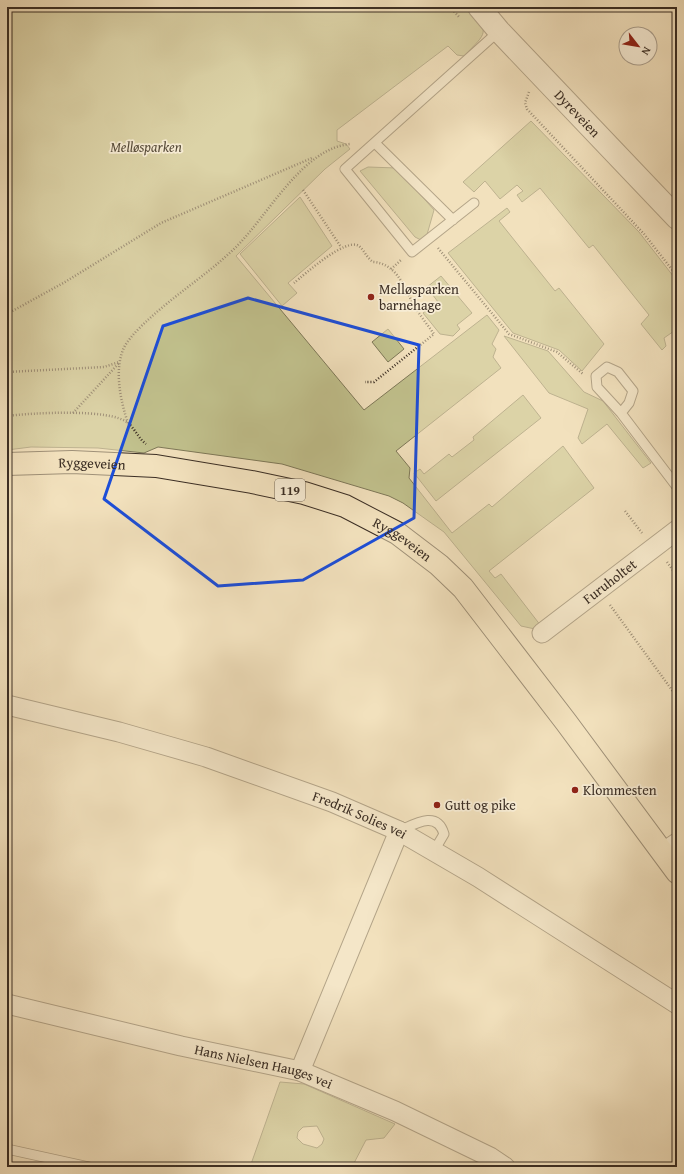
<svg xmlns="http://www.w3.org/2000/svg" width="684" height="1174" font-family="'Gentium Book Plus',serif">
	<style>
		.green { fill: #c1c18d; stroke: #7e7858; fill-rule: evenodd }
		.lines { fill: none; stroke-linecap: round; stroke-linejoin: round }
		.service-casing { stroke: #695b4a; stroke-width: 11 }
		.minor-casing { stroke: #695b4a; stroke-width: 21 }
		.tertiary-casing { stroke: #695b4a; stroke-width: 24 }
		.primary-casing { stroke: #3b2e24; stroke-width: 24 }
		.path { stroke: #3b2e24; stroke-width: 2.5; stroke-dasharray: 1 2; stroke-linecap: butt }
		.service { stroke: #f7ecd4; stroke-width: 9 }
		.minor { stroke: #f7ecd4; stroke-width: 19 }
		.tertiary { stroke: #f7ecd4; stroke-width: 22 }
		.primary { stroke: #f2e1bd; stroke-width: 22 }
		.marked { fill: none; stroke: #1d4ed8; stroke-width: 3; stroke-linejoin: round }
		.poi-dot { fill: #8f2418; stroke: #f7ecd4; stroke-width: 1.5 }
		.labels { text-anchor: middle; stroke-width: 3.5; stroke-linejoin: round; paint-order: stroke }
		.shield { fill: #f7ecd4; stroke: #736759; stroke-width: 1 }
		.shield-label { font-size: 13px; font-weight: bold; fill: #3b2e24 }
		.street-label { font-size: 14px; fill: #3b2e24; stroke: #f7ecd4 }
		.park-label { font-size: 14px; font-style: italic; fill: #564b39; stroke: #f7ecd4 }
		.poi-label { font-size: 14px; fill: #3b2e24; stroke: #f7ecd4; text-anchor: start }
	</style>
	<rect width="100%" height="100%" fill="#f2e1bd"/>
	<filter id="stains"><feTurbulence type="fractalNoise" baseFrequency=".005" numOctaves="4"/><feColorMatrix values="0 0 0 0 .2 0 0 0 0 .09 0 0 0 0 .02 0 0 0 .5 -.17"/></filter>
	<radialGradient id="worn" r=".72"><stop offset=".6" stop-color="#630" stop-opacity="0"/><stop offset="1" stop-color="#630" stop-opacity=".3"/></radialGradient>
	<!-- green -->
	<path class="green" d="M7,7H467C491,33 487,32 464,56L457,55L448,46L337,130V141L346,144L350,149L325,169L236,256L364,410L487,315L499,330L492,344L496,349L493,357L501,368L396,451L410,468L409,478L452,533L489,504L492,507L563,446L594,488L489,571L495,578L501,574L541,626L535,629L521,626L444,532L403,503L389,496L282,464L158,447L144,453L98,448L31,447L7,450Z
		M531,121L639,232L677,281V329L664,338L666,346L662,350L641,324L649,315L593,245L589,248L540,188L522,202L517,195L523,191L517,185L500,199L485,181L474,192L463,182Z
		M368,167L397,168L434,210L426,238L421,240L415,237L360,171Z
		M300,197L332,246L288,283L297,293L282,306L240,254Z
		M507,208L510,212L499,221L555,291L559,288L604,344L582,371L559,350L513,333L448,253Z
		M441,276L472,313L457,325L460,329L453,336L440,334L423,313L438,302L427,287Z
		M388,329L404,349L388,362L372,342Z
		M504,336L548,351L584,392L603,401L651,463L643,468L607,424L582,444L578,438L588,409L549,393Z
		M523,395L541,418L436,501L414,473L420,469L424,474L449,454L452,457L474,440L473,437Z
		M280,1082L304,1084L395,1124L384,1138L366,1140L352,1167H250ZM317,1126L324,1139L322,1144L317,1148L303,1144L297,1138L298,1132L303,1127Z"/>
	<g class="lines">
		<defs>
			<path id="service" d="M375,143L453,220
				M474,203L412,252L345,169L499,31
				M621,413L629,403L633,391L618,372L607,367L596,376L597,387L621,413L677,487
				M399,831C413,825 437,809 444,834L434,851
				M7,1149L89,1167"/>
			<g id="minor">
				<path id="s1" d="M542,633L677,530"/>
				<path id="s2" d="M7,705L119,732L206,757L332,802L399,831L478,877L677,1004"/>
				<path d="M662,853L677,843"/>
				<path id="s3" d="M7,1004L181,1046L300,1071L395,1111L490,1157L505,1167"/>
				<path d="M300,1071L399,831"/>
			</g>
			<g id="tertiary">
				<path id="s4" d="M479,7L499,31L677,218"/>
			</g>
			<g id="primary">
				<path id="s5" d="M7,464L72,462L156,466L252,482L304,493L345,506L397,533L439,565L463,588L566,722L677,872"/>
			</g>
		</defs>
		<!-- service casing -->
		<use href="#service" class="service-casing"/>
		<!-- minor casing -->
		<use href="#minor" class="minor-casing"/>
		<!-- tertiary casing -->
		<use href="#tertiary" class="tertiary-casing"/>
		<!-- primary casing -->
		<use href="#primary" class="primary-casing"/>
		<!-- path -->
		<path class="path" d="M450,7L460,18
			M529,92L525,103L527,109L644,234L677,276
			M303,190L341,247
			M438,248L509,334L557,352L583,374
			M391,269L401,260
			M294,283C305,274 346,237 359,246C364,250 367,258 373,262C395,263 404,285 412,302C418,313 427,324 434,334L374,382H365
			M7,314L65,282L161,223L312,158
			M7,372L104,367L119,362
			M73,413L119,363
			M7,416C31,413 111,408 128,423C135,429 139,439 146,444
			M128,423C120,400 113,365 126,344C132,335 141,326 149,319C176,294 208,274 235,248C268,216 303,147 351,144
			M625,511L642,533
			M667,562L677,576
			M610,605L677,697"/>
		<!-- service -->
		<use href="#service" class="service"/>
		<!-- minor -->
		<use href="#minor" class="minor"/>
		<!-- tertiary -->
		<use href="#tertiary" class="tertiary"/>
		<!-- primary -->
		<use href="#primary" class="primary"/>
	</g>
	<!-- marked area -->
	<path d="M0 0H684V1174H0ZM248,298L419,345L414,518L303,580L218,586L104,499L163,326Z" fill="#f2e1bd" fill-opacity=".55" fill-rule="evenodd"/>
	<path class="marked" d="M248,298L419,345L414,518L303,580L218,586L104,499L163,326Z"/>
	<!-- markers -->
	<g class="poi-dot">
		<circle cx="371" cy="297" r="4"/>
		<circle cx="575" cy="790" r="4"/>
		<circle cx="437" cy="805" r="4"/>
	</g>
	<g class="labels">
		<!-- shield labels -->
		<rect class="shield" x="275" y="479" width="30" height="22" rx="3"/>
		<g class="shield-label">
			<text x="290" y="495">119</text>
		</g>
		<!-- street labels -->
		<g class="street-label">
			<text dy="5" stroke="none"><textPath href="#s4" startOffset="145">Dyreveien</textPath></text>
			<text dy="5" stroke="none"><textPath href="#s5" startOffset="85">Ryggeveien</textPath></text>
			<text dy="5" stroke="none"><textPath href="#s5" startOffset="409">Ryggeveien</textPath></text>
			<text dy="5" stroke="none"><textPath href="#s1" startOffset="85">Furuholtet</textPath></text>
			<text dy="5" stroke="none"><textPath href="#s2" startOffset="370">Fredrik Solies vei</textPath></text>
			<text dy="5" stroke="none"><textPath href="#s3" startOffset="264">Hans Nielsen Hauges vei</textPath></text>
		</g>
		<!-- park labels -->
		<g class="park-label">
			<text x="146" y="152">Melløsparken</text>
		</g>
		<!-- poi labels -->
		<g class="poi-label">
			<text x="379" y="294">Melløsparken<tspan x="379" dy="16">barnehage</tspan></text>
			<text x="583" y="795">Klommesten</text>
			<text x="445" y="810">Gutt og pike</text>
		</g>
	</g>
	<!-- margin -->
	<rect width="684" height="1174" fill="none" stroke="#f2e1bd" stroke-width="24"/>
	<rect x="8" y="8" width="668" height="1158" fill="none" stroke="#3b2e24" stroke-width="2"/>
	<rect x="12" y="12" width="660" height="1150" fill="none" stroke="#3b2e24"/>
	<!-- north arrow -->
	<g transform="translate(638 46) rotate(121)"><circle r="19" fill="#f7ecd4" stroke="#aca08e"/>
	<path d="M0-3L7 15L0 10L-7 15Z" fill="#8f2418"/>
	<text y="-6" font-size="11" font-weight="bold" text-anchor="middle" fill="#3b2e24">N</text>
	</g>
	<rect width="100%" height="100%" filter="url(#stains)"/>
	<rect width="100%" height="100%" fill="url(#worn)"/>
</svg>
